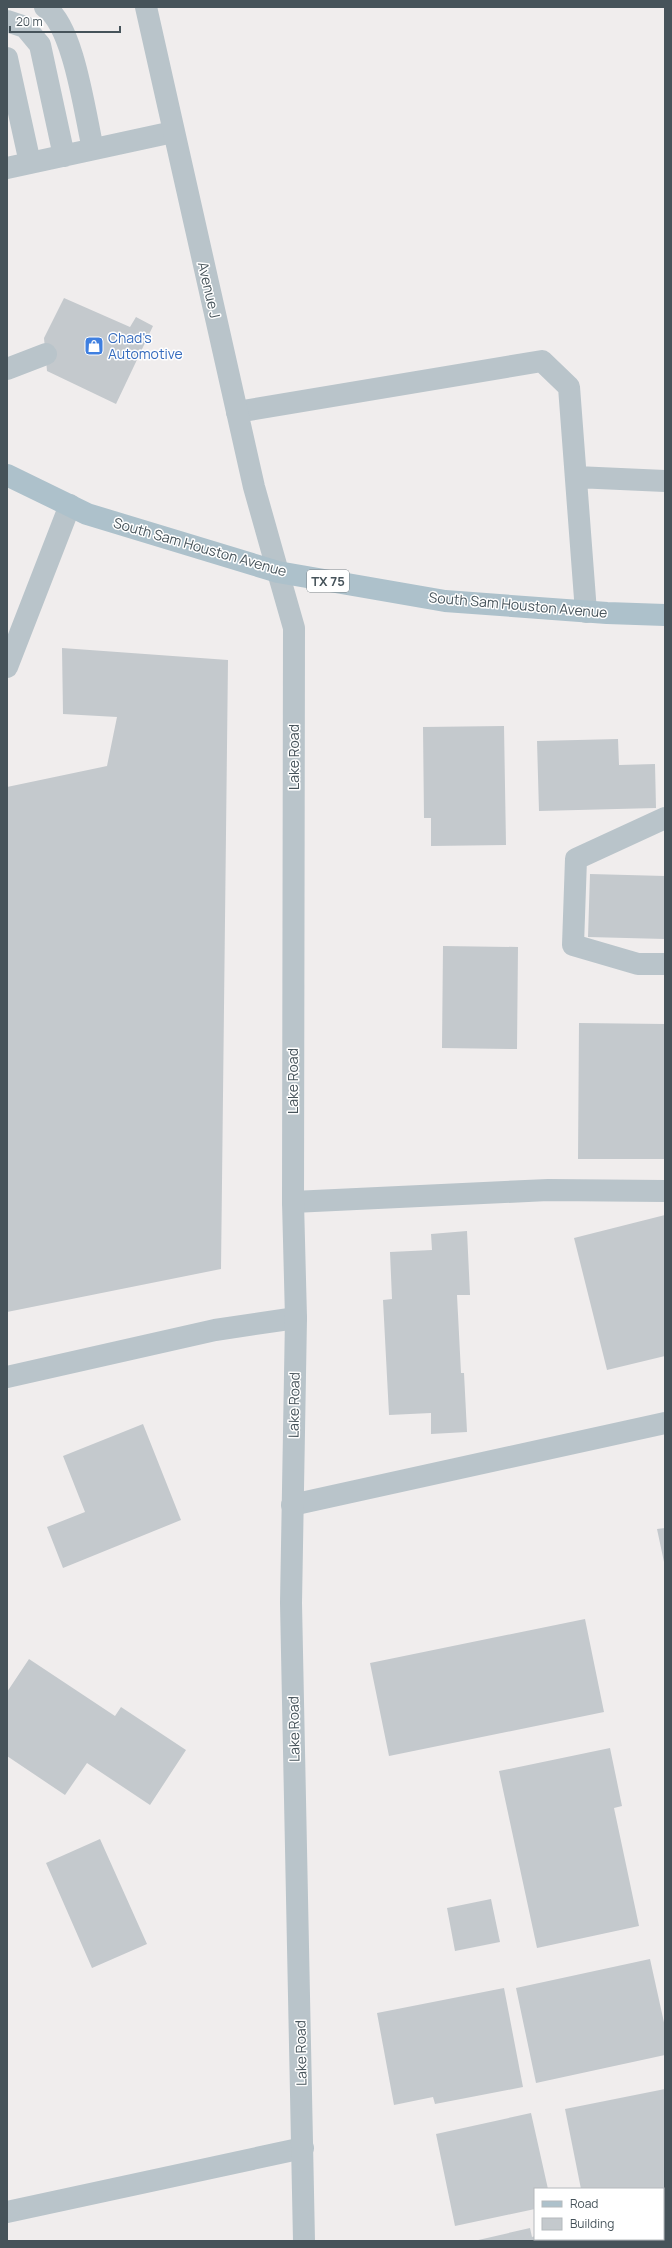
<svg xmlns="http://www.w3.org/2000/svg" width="672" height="2248" font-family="Manrope,sans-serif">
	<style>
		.building { fill: #c4c9cd }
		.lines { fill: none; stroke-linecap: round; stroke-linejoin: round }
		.service { stroke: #b9c4ca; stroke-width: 22 }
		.minor { stroke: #b9c4ca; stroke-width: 22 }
		.tertiary { stroke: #b9c4ca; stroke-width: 22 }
		.primary { stroke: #adc1cb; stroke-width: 22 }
		.labels { text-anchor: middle; stroke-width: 3; stroke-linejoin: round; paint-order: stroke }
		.shield { fill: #fff; stroke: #7e878c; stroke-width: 1 }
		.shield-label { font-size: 13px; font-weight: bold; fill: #46535a }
		.street-label { font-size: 14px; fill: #46535a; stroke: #fff }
		.shop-label { font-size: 14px; fill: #366cbe; stroke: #fff; text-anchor: start }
	</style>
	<rect width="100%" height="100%" fill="#f0eded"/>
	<!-- building -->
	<path class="building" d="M64,298L130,327L136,317L153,326L116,404L47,371L44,338Z
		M62,648L228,660L221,1269L7,1312V787L107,766L117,717L63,714Z
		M504,726L506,845L431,846V818H424L423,727Z
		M618,739L619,765L655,764L656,808L539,811L537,741Z
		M590,874L665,876V939L588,937Z
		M443,946L518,947L517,1049L442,1048Z
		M579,1023L665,1024V1159H578Z
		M665,1215V1356L607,1370L574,1238Z
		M467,1231L470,1295H457L461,1373H464L467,1432L431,1434V1413L389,1415L383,1300L392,1299L390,1252L432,1250L431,1234Z
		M143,1424L181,1520L63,1568L47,1527L85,1512L63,1456Z
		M665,1528V1562H664L657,1529Z
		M585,1619L604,1712L389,1756L370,1663Z
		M29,1659L115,1716L121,1707L186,1750L150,1805L87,1763L65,1795L7,1756V1692Z
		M610,1748L622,1806L614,1808L639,1926L537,1948L499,1771Z
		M100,1839L147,1944L92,1968L46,1863Z
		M491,1899L500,1942L455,1951L447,1908Z
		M650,1959L665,2027V2055L536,2083L516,1988Z
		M504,1988L523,2087L435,2104L433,2097L394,2105L377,2013Z
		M665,2089V2241H592L591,2239H663V2189H581L565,2109Z
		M531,2113L548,2189H535V2209L455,2226L436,2134Z
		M530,2228L532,2237L535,2236V2239H569V2241H474Z"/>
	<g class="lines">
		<!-- service -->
		<path class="service" d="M45,7C74,26 85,115 93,149
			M7,21L25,27L40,45L64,156
			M7,58L30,163
			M7,168L173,132
			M7,369L46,354
			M237,412L542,361L569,387L586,612
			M576,477L665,481
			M7,667L70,505
			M665,818L576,859L573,945L638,964H665
			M293,1202L548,1190L665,1191
			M7,1377L215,1330L296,1318
			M292,1505L665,1423
			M7,2212L303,2148"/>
		<!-- minor -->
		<path class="minor" d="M146,7L254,487L278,572"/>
		<!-- tertiary -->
		<path class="tertiary" d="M278,572L294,628L293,1202L296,1318L291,1603L304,2241"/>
		<!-- primary -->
		<path class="primary" d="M7,475L87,514L278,572L445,601L607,613L665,615"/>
	</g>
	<!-- icons -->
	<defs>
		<symbol id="shop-square" viewBox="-11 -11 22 22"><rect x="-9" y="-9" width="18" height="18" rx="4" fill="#3f7fe0" stroke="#fff"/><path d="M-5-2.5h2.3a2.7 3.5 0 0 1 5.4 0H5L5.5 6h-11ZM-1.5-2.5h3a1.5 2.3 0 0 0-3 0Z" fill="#fff"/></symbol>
	</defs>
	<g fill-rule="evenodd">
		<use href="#shop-square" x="83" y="335" width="22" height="22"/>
	</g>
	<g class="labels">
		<!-- shield labels -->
		<rect class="shield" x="307" y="570" width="42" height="22" rx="3"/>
		<g class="shield-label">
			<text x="328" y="586">TX 75</text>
		</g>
		<!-- street labels -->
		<g class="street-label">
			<text transform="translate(209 290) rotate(77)" y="5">Avenue J</text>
			<text transform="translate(200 547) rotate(16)" y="5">South Sam Houston Avenue</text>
			<text transform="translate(518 605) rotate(5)" y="5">South Sam Houston Avenue</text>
			<text transform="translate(294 757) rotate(-90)" y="5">Lake Road</text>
			<text transform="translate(293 1081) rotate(-90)" y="5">Lake Road</text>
			<text transform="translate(294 1405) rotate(-89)" y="5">Lake Road</text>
			<text transform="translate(294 1729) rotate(-91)" y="5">Lake Road</text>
			<text transform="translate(301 2053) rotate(-91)" y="5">Lake Road</text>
		</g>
		<!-- shop labels -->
		<g class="shop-label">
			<text x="108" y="343">Chad's<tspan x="108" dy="16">Automotive</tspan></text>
		</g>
	</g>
	<!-- border -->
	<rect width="672" height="2248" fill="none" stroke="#46535a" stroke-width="16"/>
	<!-- legend -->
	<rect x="534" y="2188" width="130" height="52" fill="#ffffff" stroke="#b5babd"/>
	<rect x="542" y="2201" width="20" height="6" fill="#adc1cb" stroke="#b5babd"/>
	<text x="570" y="2208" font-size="12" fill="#46535a">Road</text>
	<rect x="542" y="2218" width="20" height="12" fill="#c4c9cd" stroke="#b5babd"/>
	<text x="570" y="2228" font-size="12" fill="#46535a">Building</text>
	<!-- scale -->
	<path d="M10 26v6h110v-6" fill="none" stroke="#46535a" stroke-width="2"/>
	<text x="16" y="26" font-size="12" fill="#46535a" stroke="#ffffff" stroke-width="3" paint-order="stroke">20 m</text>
</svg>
